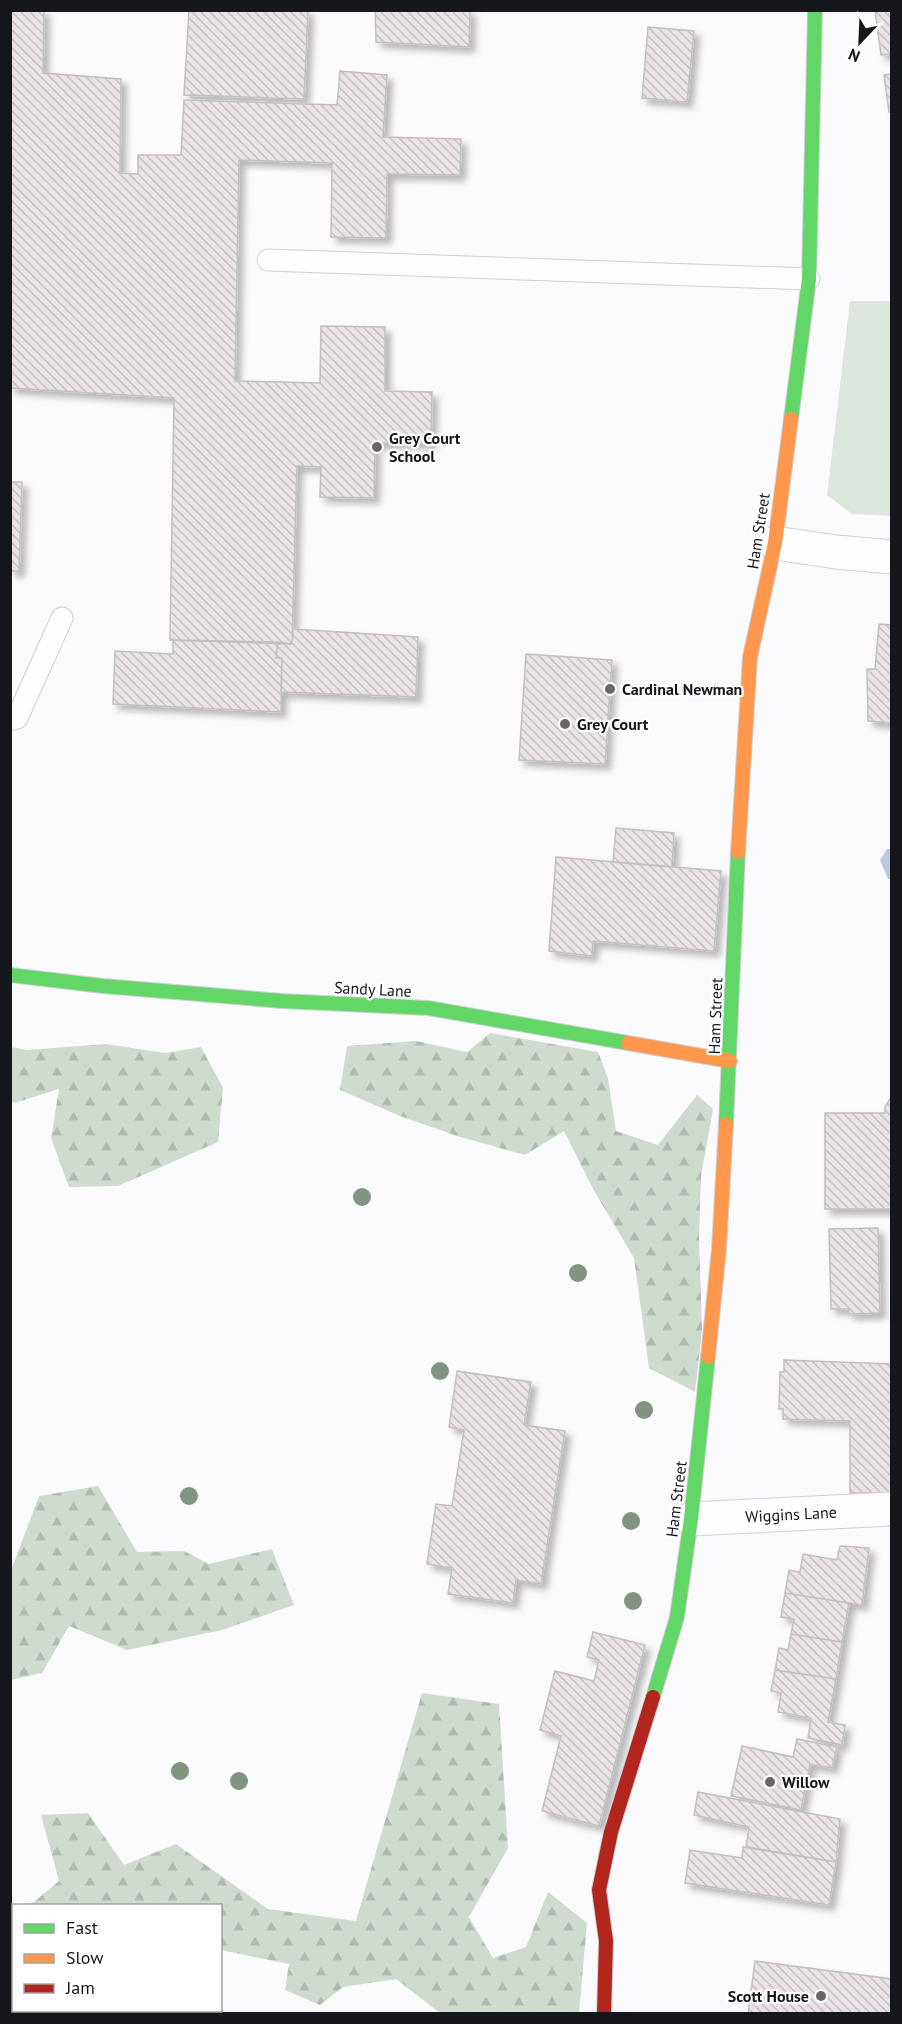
<svg xmlns="http://www.w3.org/2000/svg" width="902" height="2024" font-family="'PT Sans',sans-serif">
	<style>
		.green { fill: #dce6dc }
		.forest { fill: url(#forest-firs) }
		.water { fill: #bccadb }
		.building { fill: url(#building-back-hatch); stroke: #c4bfc2; stroke-width: 1.5; filter: url(#shadow) }
		.lines { fill: none; stroke-linecap: round; stroke-linejoin: round }
		.lane-casing { stroke: #d1d0d5; stroke-width: 23 }
		.street-casing { stroke: #d1d0d5; stroke-width: 35 }
		.fast-casing { stroke: #d1d0d5; stroke-width: 16 }
		.slow-casing { stroke: #d1d0d5; stroke-width: 16 }
		.jam-casing { stroke: #d1d0d5; stroke-width: 16 }
		.lane { stroke: #fefeff; stroke-width: 21 }
		.street { stroke: #fefeff; stroke-width: 33 }
		.fast { stroke: #63d668; stroke-width: 14 }
		.slow { stroke: #ff974d; stroke-width: 14 }
		.jam { stroke: #b3261e; stroke-width: 14 }
		.tree { fill: #819381 }
		.poi-dot { fill: #66666b; stroke: #fff; stroke-width: 2 }
		.labels { text-anchor: middle; stroke-width: 4.5; stroke-linejoin: round; paint-order: stroke }
		.poi-label { font-size: 16px; font-weight: bold; fill: #16161d; stroke: #fff; text-anchor: start }
		.street-label { font-size: 16px; fill: #16161d; stroke: #fff }
	</style>
	<defs>
		<pattern id="forest-firs" width="22" height="20" patternUnits="userSpaceOnUse" patternTransform="scale(1.5)"><rect width="22" height="20" fill="#d0dbcf"/><path d="M5 1l3.5 6h-7zM16 11l3.5 6h-7z" fill="#b2bbb1"/></pattern>
		<pattern id="building-back-hatch" width="6" height="6" patternUnits="userSpaceOnUse" patternTransform="scale(1.5)"><rect width="6" height="6" fill="#e9e2e6"/><path d="M-1 5l2 2M0 0l6 6M5-1l2 2" fill="none" stroke="#c7c1c5"/></pattern>
		<filter id="shadow"><feDropShadow dx="5.5" dy="5.5" stdDeviation="3" flood-color="#0004"/></filter>
	</defs>
	<rect width="100%" height="100%" fill="#fbfafd"/>
	<!-- green -->
	<path class="green" d="M850,301H891V516L852,514L827,495Z"/>
	<!-- forest -->
	<path class="forest" d="M490,1033L598,1052L608,1078L616,1131L658,1145L697,1095L713,1109L701,1176L699,1237L702,1330L695,1392L649,1368L634,1258L593,1189L564,1131L525,1155L457,1136L400,1116L340,1090L347,1046L416,1041L467,1052Z
		M106,1044L165,1053L201,1047L223,1088L218,1142L118,1186L69,1187L51,1138L59,1089L15,1103L11,1101V1047L27,1050Z
		M98,1486L137,1552L184,1551L209,1564L272,1549L294,1605L222,1630L127,1650L69,1626L42,1673L11,1680V1567L12,1568L39,1496Z
		M422,1693L499,1704L508,1848L469,1917L493,1958L526,1947L548,1892L587,1923L579,2013H440L396,1979L343,1987L320,2005L285,1990L289,1964L221,1950L220,1906H29L59,1881L41,1815L88,1813L124,1865L176,1844L268,1909L356,1921Z"/>
	<!-- water -->
	<path class="water" d="M887,849H891V879H888L880,860Z"/>
	<!-- building -->
	<path class="building" d="M10,10H44L43,73L121,79L120,173L138,174V155H181L184,100L337,105L340,71L387,75L383,137L461,139L460,175L387,174L386,238L331,237L332,163L239,160L235,381L320,383L321,326L385,327V391L432,392L431,443H375L374,498L320,497L321,467L297,466L292,644L170,640L174,398L10,388Z
		M189,10H308L304,99L184,95Z
		M375,10H470L469,47L376,42Z
		M875,10H892V54L881,55Z
		M648,27L694,31L687,102L642,98Z
		M892,74V112H889L884,75Z
		M10,482H22L19,571H10Z
		M879,624L892,625V723L868,721L867,669H875Z
		M293,629L418,637L416,697L281,692L282,658H276L278,642L292,644Z
		M173,640L278,642L276,658H282L281,712L113,704L115,651L173,654Z
		M526,654L612,660L605,764L519,760Z
		M616,828L674,833L672,867L613,862Z
		M556,857L721,871L714,951L593,941L592,956L549,951Z
		M891,1097L892,1209H825V1113H885V1107Z
		M878,1228L880,1313L849,1314V1309H831L829,1229Z
		M784,1360L892,1364V1493H850V1421L783,1419V1409H779L780,1372H784Z
		M457,1371L531,1382L524,1425L565,1431L541,1584L516,1580L513,1603L448,1594L452,1568L427,1564L436,1504L452,1506L464,1430L449,1427Z
		M840,1546L869,1548L862,1605L785,1593L789,1570L800,1572L803,1554L837,1560Z
		M785,1593L849,1603L842,1642L791,1634L794,1619L781,1617Z
		M593,1632L645,1645L599,1826L542,1811L561,1736L540,1730L555,1671L594,1681L599,1660L587,1657Z
		M791,1634L842,1642L836,1679L775,1670L779,1648L788,1650Z
		M775,1670L836,1679L828,1722L845,1725L842,1745L808,1738L811,1718L778,1712L781,1693L771,1691Z
		M797,1739L837,1747L832,1768L810,1764L801,1810L731,1796L742,1746L793,1757Z
		M698,1792L840,1819L836,1862L746,1847L749,1827L694,1815Z
		M743,1847L836,1862L829,1905L685,1883L690,1850L742,1858Z
		M755,1961L892,1979V2014H748Z
		M16,2010H88V2014H16Z"/>
	<g class="lines">
		<defs>
			<path id="lane" d="M268,260L809,279
				M10,720L17,718L62,618"/>
			<path id="street" d="M775,543L836,552L892,557
				M691,1519L892,1509"/>
			<path id="fast" d="M791,419L809,279L815,10
				M10,975L103,986L282,1001L428,1008L628,1043
				M726,1124L738,852
				M653,1697L677,1617L691,1519L708,1357"/>
			<path id="slow" d="M738,852L750,657L775,543L791,419
				M628,1043L730,1061
				M708,1357L719,1249L726,1124"/>
			<path id="jam" d="M604,2014L606,1941L599,1890L611,1832L653,1697"/>
		</defs>
		<!-- lane casing -->
		<use href="#lane" class="lane-casing"/>
		<!-- street casing -->
		<use href="#street" class="street-casing"/>
		<!-- fast casing -->
		<use href="#fast" class="fast-casing"/>
		<!-- slow casing -->
		<use href="#slow" class="slow-casing"/>
		<!-- jam casing -->
		<use href="#jam" class="jam-casing"/>
		<!-- lane -->
		<use href="#lane" class="lane"/>
		<!-- street -->
		<use href="#street" class="street"/>
		<!-- fast -->
		<use href="#fast" class="fast"/>
		<!-- slow -->
		<use href="#slow" class="slow"/>
		<!-- jam -->
		<use href="#jam" class="jam"/>
	</g>
	<!-- trees -->
	<g class="tree">
		<circle cx="362" cy="1197" r="9"/>
		<circle cx="578" cy="1273" r="9"/>
		<circle cx="440" cy="1371" r="9"/>
		<circle cx="644" cy="1410" r="9"/>
		<circle cx="189" cy="1496" r="9"/>
		<circle cx="631" cy="1521" r="9"/>
		<circle cx="633" cy="1601" r="9"/>
		<circle cx="180" cy="1771" r="9"/>
		<circle cx="239" cy="1781" r="9"/>
	</g>
	<!-- markers -->
	<g class="poi-dot">
		<circle cx="377" cy="447" r="6"/>
		<circle cx="610" cy="689" r="6"/>
		<circle cx="565" cy="724" r="6"/>
		<circle cx="770" cy="1782" r="6"/>
		<circle cx="821" cy="1996" r="6"/>
	</g>
	<g class="labels">
		<!-- poi labels -->
		<g class="poi-label">
			<text x="389" y="444">Grey Court<tspan x="389" dy="18">School</tspan></text>
			<text x="622" y="695">Cardinal Newman</text>
			<text x="577" y="730">Grey Court</text>
			<text x="782" y="1788">Willow</text>
			<text x="809" y="2002" text-anchor="end">Scott House</text>
		</g>
		<!-- street labels -->
		<g class="street-label">
			<text transform="translate(758 531) rotate(-81)" y="6">Ham Street</text>
			<text transform="translate(373 989) rotate(3)" y="6">Sandy Lane</text>
			<text transform="translate(715 1016) rotate(-88)" y="6">Ham Street</text>
			<text transform="translate(676 1499) rotate(-83)" y="6">Ham Street</text>
			<text transform="translate(791 1514) rotate(-3)" y="6">Wiggins Lane</text>
		</g>
	</g>
	<!-- border -->
	<rect width="902" height="2024" fill="none" stroke="#16161d" stroke-width="24"/>
	<!-- legend -->
	<rect x="12" y="1904" width="210" height="108" fill="#ffffff" stroke="#a2a2a5" stroke-width="1.5"/>
	<rect x="24" y="1924" width="30" height="9" fill="#63d668" stroke="#a2a2a5" stroke-width="1.5"/>
	<text x="66" y="1934" font-size="18" fill="#16161d">Fast</text>
	<rect x="24" y="1954" width="30" height="9" fill="#ff974d" stroke="#a2a2a5" stroke-width="1.5"/>
	<text x="66" y="1964" font-size="18" fill="#16161d">Slow</text>
	<rect x="24" y="1984" width="30" height="9" fill="#b3261e" stroke="#a2a2a5" stroke-width="1.5"/>
	<text x="66" y="1994" font-size="18" fill="#16161d">Jam</text>
	<!-- north arrow -->
	<g transform="translate(860 42) rotate(203)" stroke="#ffffff" stroke-width="4.5" paint-order="stroke">
	<path d="M0-4.5L10 22L0 15L-10 22Z" fill="#16161d"/>
	<text y="-9" font-size="16" font-weight="bold" text-anchor="middle" fill="#16161d">N</text>
	</g>
</svg>
